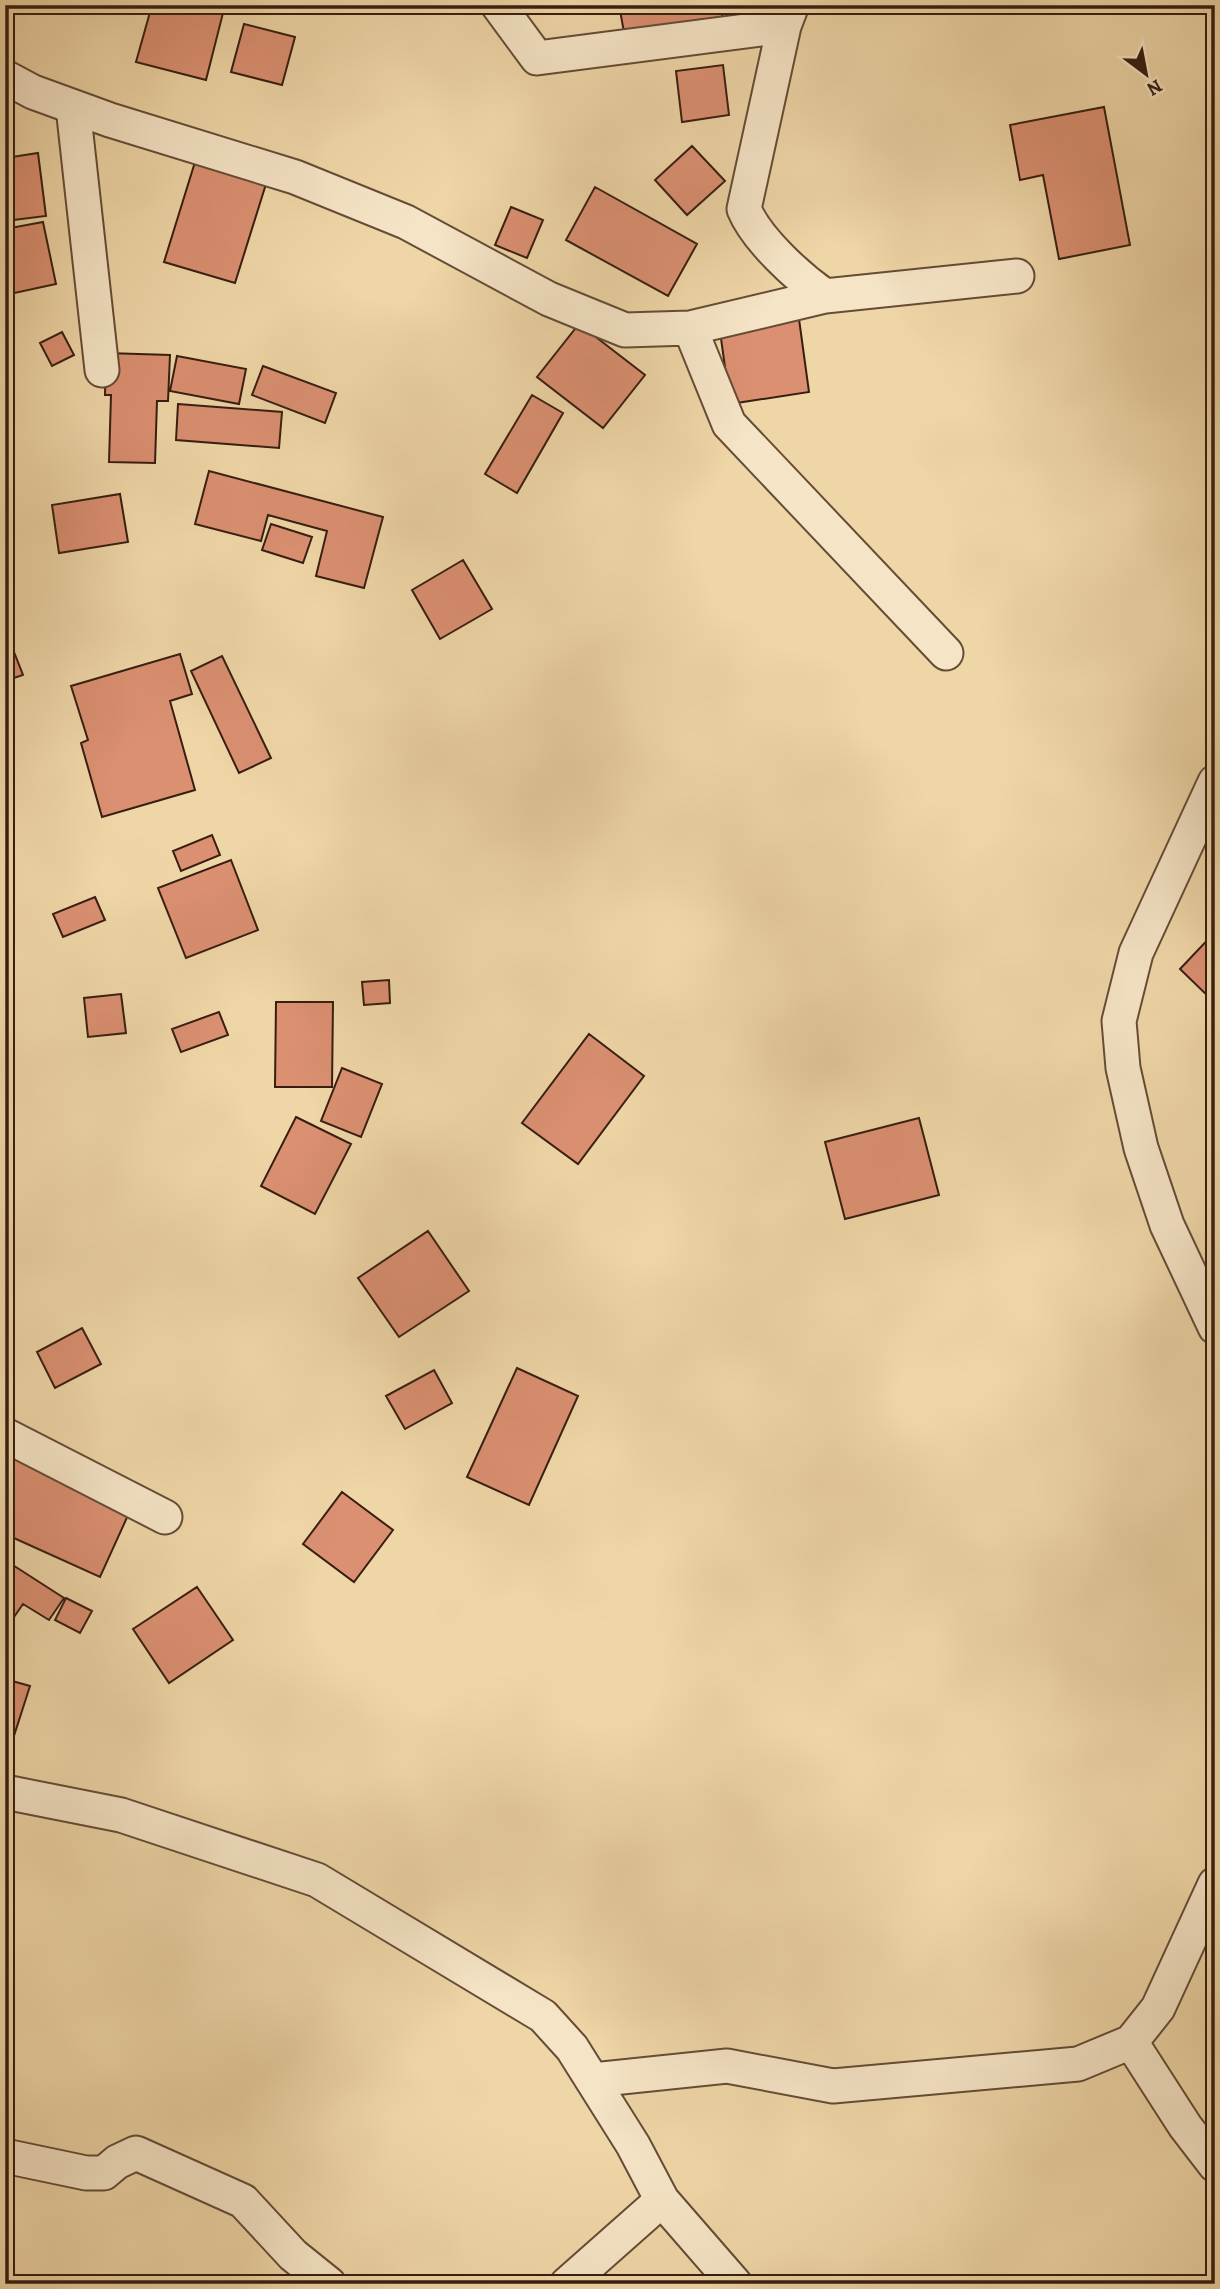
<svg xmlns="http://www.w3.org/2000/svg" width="1220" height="2289" font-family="Alegreya,serif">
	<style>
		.building { fill: #db9072; stroke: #371e11; stroke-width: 2 }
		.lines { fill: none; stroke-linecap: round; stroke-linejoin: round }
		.minor-casing { stroke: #654c36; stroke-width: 37 }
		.minor { stroke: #f5e4c6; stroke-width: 33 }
	</style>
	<rect width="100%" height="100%" fill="#efd6a7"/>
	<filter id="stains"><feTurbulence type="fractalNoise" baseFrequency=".00286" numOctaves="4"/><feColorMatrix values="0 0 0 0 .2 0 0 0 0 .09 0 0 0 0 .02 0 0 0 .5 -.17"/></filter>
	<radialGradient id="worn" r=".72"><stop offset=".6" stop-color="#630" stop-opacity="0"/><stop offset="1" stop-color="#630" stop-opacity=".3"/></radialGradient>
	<!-- building -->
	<path class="building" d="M152,5H225L206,80L136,62Z
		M619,5H720L724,24L626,43Z
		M244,24L295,37L282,85L231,72Z
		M723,65L729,115L682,122L676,71Z
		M1104,107L1130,245L1059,259L1043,175L1020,180L1010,125Z
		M692,146L725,181L687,215L655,180Z
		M38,153L46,216L5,221V158Z
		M195,162L266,184L235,283L164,262Z
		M595,187L697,244L668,296L566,240Z
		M511,207L543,220L527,258L495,245Z
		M43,222L56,284L5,295V229Z
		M799,319L809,392L730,404L720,331Z
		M579,324L645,375L603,428L537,377Z
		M62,332L74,355L52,366L40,343Z
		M106,353L170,355L168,401H157L155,463L109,462L111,395H105Z
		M177,356L246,369L239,404L170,391Z
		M263,366L336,393L325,423L252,395Z
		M532,395L563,413L517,493L485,474Z
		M178,404L282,412L279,448L176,440Z
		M209,471L383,517L364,588L316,576L327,531L268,515L261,541L195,524Z
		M120,494L128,542L59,553L52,505Z
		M271,524L312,537L303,563L262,550Z
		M463,560L492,609L440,639L412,590Z
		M5,629L23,675L5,681Z
		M180,654L192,694L170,701L195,790L102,817L81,743L88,740L71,686Z
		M222,656L271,758L239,773L191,671Z
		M212,835L220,855L181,871L173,851Z
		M231,860L258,930L186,958L158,888Z
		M95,897L105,920L63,937L53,914Z
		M1215,932V1003L1180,969Z
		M389,980L390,1003L364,1005L362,982Z
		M121,994L126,1033L88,1037L84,998Z
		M276,1002H333L332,1087H275Z
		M219,1012L228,1035L181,1052L172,1029Z
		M589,1034L644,1076L578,1164L522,1123Z
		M342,1068L382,1084L361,1137L321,1121Z
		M296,1117L351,1144L315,1214L261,1186Z
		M919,1118L939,1195L845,1219L825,1142Z
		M428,1231L469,1291L399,1337L358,1278Z
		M82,1328L101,1364L55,1388L37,1352Z
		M517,1368L578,1396L529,1505L467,1477Z
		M434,1370L452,1403L405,1429L386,1396Z
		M5,1443L134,1502L100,1577L5,1534Z
		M342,1492L393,1530L354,1582L303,1544Z
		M5,1560L64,1598L49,1620L23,1604L5,1630Z
		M197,1587L233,1640L169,1683L133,1629Z
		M66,1598L92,1611L80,1633L55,1620Z
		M5,1679L30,1686L12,1742L5,1740Z"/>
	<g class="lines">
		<defs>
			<path id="minor" d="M498,5L537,58L784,26
				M792,5L784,26L744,209C757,240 798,277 825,296
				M5,77L33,92L110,120L295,177L406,222L549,299L625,330L690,328L825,296L1017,276
				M73,107L102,370
				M690,328L729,424L946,653
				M1215,782L1136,953L1119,1021L1123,1068L1141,1148L1167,1225L1215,1327
				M5,1435L165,1517
				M5,1792L121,1815L317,1880L543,2016L572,2048L633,2145L662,2200L735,2284
				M1131,2042L1185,2126L1215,2165
				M593,2080L727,2066L833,2086L1078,2064L1131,2042L1158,2008L1215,1884
				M5,2156L86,2173H104L117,2162L136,2153L243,2201L293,2255L329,2284
				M567,2284L662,2200"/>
		</defs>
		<!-- minor casing -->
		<use href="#minor" class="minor-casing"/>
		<!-- minor -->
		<use href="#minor" class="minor"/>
	</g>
	<!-- margin -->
	<rect width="1220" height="2289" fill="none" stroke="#efd6a7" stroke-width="28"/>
	<rect x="7" y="7" width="1206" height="2275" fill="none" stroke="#371e11" stroke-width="3.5"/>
	<rect x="14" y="14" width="1192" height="2261" fill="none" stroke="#371e11" stroke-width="2"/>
	<!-- north arrow -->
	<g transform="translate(1146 74) rotate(148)" stroke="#f5e4c6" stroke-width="5" paint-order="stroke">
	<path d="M0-5L12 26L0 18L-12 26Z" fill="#371e11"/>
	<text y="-10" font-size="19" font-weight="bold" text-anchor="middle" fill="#371e11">N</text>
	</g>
	<rect width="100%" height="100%" filter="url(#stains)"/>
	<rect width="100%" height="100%" fill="url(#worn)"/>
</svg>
